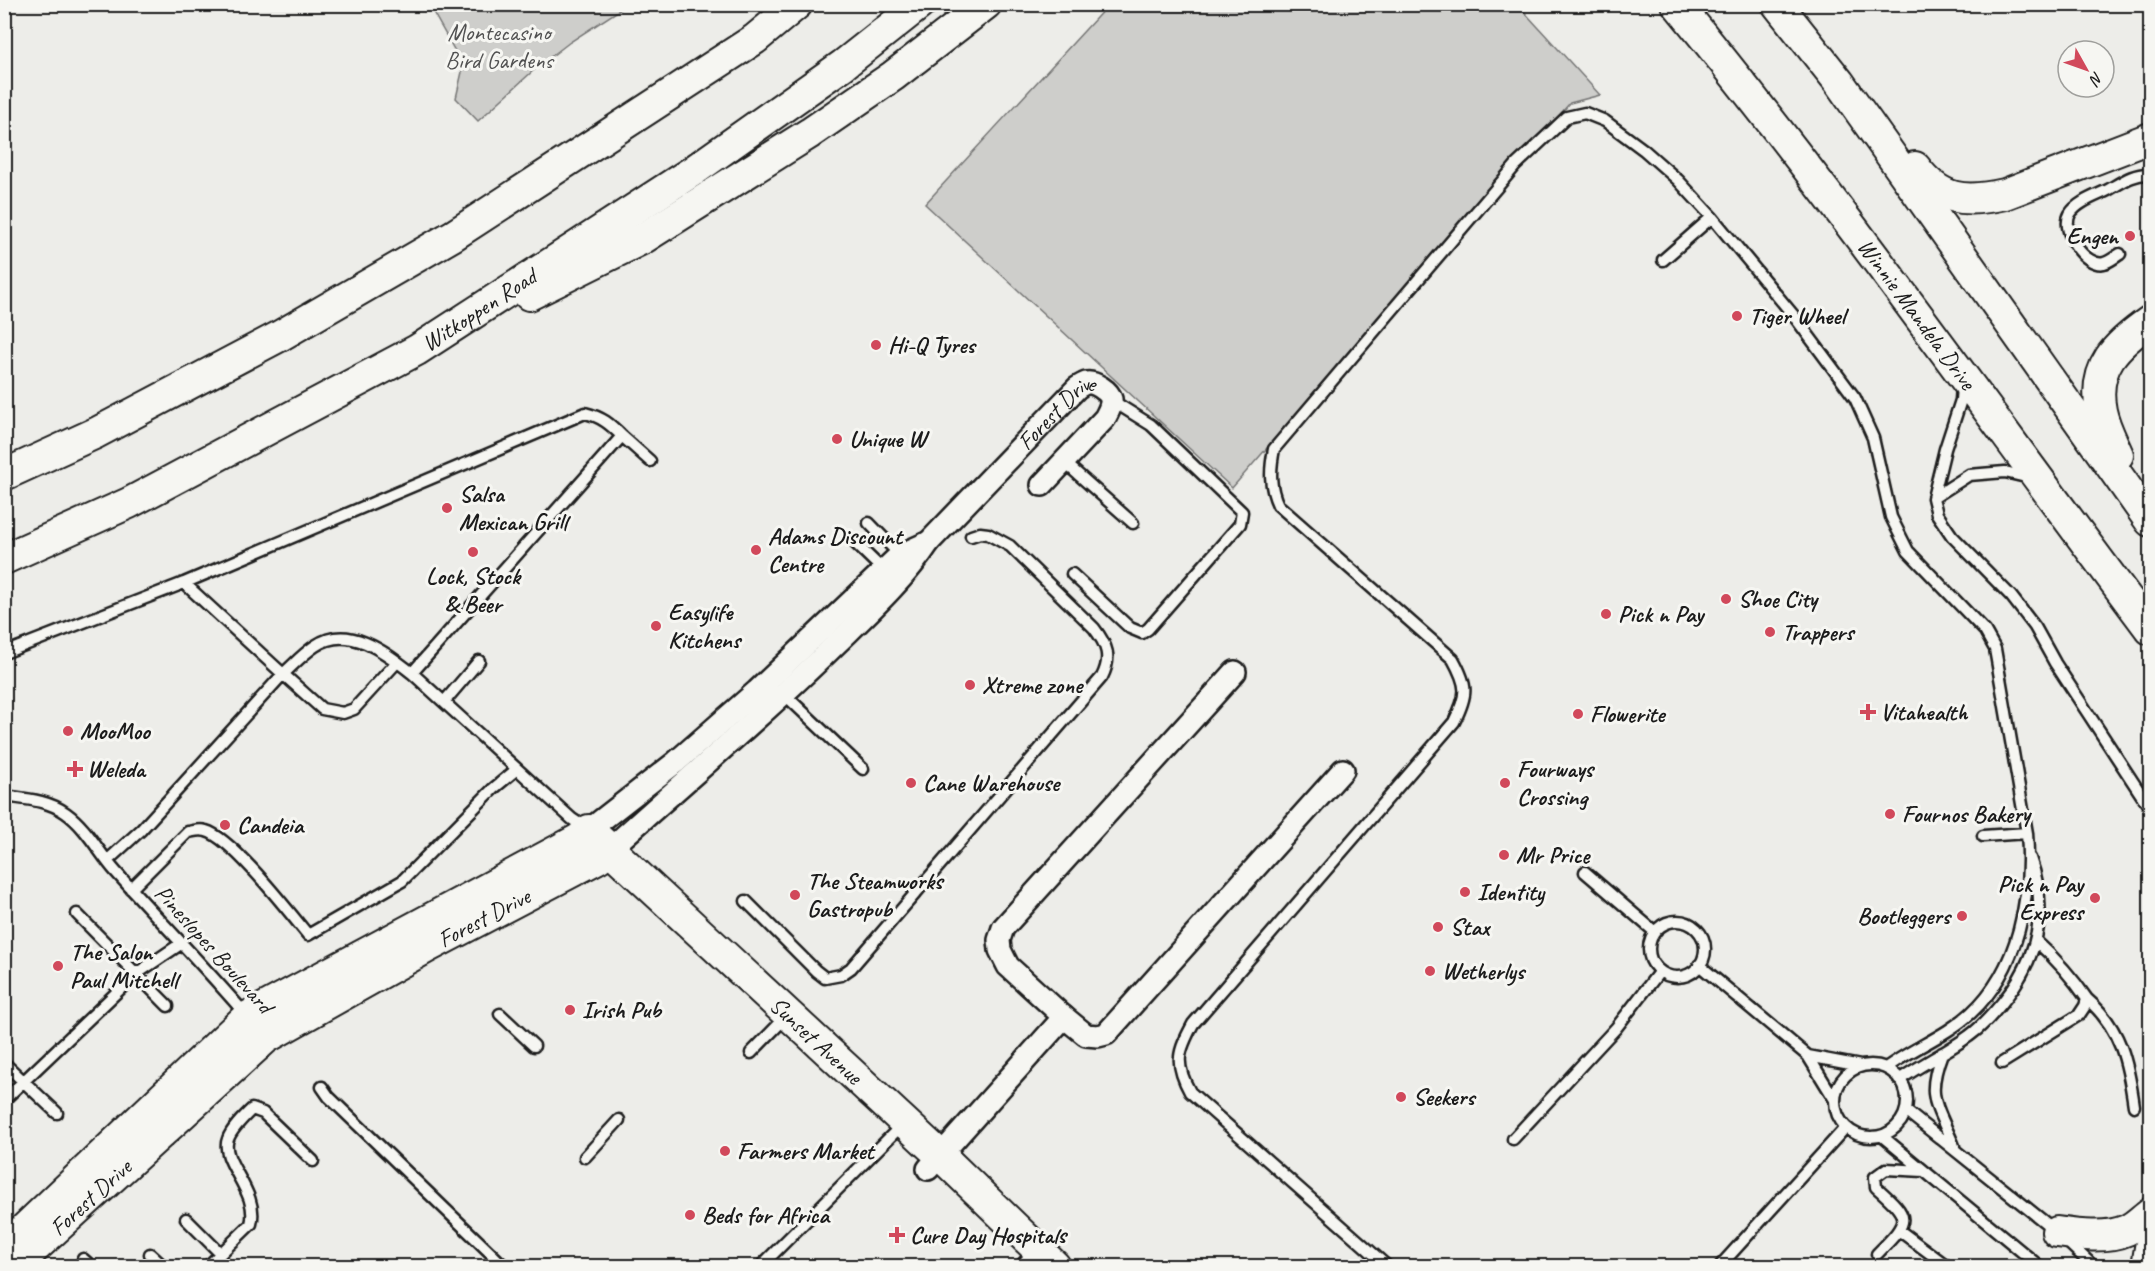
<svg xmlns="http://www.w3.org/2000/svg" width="2155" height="1271" font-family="Caveat,sans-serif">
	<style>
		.green { fill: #cececb; stroke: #757574; stroke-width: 1.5 }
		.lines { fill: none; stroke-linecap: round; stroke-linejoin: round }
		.lane-casing { stroke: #1c1c1c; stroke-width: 15 }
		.street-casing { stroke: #1c1c1c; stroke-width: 26 }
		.secondary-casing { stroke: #1c1c1c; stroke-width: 34 }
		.lane { stroke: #f6f6f2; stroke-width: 10 }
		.street { stroke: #f6f6f2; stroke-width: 21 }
		.secondary { stroke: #f6f6f2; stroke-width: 30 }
		.poi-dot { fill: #d1495b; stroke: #f6f6f2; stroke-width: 2 }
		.labels { text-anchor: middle; stroke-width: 6; stroke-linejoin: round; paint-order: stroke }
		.park-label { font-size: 24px; fill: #515151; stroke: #f6f6f2 }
		.poi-label { font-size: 24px; font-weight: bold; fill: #1c1c1c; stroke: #f6f6f2; text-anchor: start }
		.street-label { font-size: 24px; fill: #1c1c1c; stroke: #f6f6f2 }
	</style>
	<rect width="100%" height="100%" fill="#edede9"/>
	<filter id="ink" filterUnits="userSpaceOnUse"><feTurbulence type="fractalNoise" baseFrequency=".0167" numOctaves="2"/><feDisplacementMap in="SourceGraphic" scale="12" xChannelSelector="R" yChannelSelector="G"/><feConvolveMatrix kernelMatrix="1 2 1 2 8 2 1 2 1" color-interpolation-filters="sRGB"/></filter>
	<g filter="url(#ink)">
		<!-- green -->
		<path class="green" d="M429,5H627L570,42L535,69L478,121L456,98L462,72L460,60Z
			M1108,5H1518L1600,95L1570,103L1232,488L925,204Z"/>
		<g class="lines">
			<defs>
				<path id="lane" d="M2120,254C2115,257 2109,262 2104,263C2086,268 2060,231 2070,214C2077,202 2096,196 2108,190C2122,182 2134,173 2150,174
					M1663,260L1712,217
					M1962,386L1961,400L1945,449L1933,498L1937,514L1952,536L2011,596L2035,627L2055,663L2150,808
					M622,436L650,461
					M1063,461L1133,523
					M1933,498L1969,475L2005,472L2030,478
					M869,523L902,557
					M852,540L886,573
					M1072,574L1130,628L1142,633L1148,629L1240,524L1242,512L1151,425L1111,400
					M184,583L585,413C602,417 610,424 622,436L412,673
					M4,653L184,583L283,674C293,665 303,654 315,646C348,623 385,652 412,673L572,819L587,829
					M781,691L863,769
					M444,702L479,661
					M4,796C26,799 48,800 66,813C87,828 99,853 116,872C159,920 204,966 246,1015
					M1983,836L2027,833
					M107,861L141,830L283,674L322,709L343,713L354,709L397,662
					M1585,872L1655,932
					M131,889L188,832C194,831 200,829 206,831C232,838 289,912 308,935L402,881L493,789L517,769
					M746,901L816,971L825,978L841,975L851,968L1102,677C1112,657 1107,645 1094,628L1010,546L988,534L980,533L971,536
					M77,914L168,1006
					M1649 949a28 28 0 1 1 56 0a28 28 0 1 1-56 0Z
					M1699,965L1808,1056L1835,1100
					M2087,999C2121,1028 2128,1063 2134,1106
					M500,1014L534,1046
					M751,1053L787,1016
					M1942,1053C1925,1098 1937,1105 1954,1146
					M1808,1056L1861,1066
					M4,1063L57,1113
					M2002,1063L2079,1015L2085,1006L2087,999C2072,977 2056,959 2036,941
					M1835 1101a36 36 0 1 1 72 0a36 36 0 1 1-72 0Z
					M1899,1080C1922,1064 1947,1052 1969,1036C1982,1027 1992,1015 2002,1003C2037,960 2050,912 2030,858
					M322,1087L329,1097L504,1266
					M4,1100L136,974L182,943
					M1906,1111L2057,1232L2093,1266
					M1882,1136L2039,1266
					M1513,1139L1616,1028L1660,971
					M585,1157L619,1120
					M186,1219L220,1253
					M1900,1231L1947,1266
					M150,1254L163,1266
					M1877,1254C1910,1220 1912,1219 1876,1187L1875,1177L1886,1169L1924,1171
					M83,1259L91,1266
					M208,1266L251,1224C260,1192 219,1161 228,1139C232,1128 244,1117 252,1109L263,1113L313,1161
					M761,1266L904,1123
					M1387,1266L1190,1092C1174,1063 1178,1052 1193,1024L1454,722C1468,694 1468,686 1453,659L1278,505C1269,486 1270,469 1274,449L1516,165L1567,117L1585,113L1605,121L1644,150L1678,180L1712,217L1794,316L1855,398L1873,438L1891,517L1908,551L1985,631L1995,649L2027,833C2032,896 2019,969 1971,1013C1946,1036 1913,1048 1886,1068
					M1720,1266L1846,1127"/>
				<g id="street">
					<path d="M1235,672L1003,928L999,940L1000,950L1008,966L1064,1017L1086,1035L1098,1036L1106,1034L1343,770"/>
					<path d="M589,830L676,762L757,691L900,555L929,542"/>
					<path id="s1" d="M610,849C686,780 764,715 837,643C870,611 904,580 929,542L1077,388C1080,386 1083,384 1086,383C1094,381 1109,391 1111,399C1112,406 1108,412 1105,418L1042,485"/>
					<path d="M928,1169L1064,1017"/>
					<path d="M1028,1266L1041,1253"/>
				</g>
				<g id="secondary">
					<path id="s2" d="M1677,4C1843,206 1993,420 2150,629"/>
					<path d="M1777,4L1839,82L2150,521"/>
					<path d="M1915,167C1940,201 1965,203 2005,194L2150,138"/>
					<path d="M529,295L642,239L810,133L893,76L986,4"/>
					<path d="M2118,455C2112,441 2104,426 2101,411C2092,366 2117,344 2150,321"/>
					<path d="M4,475L96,433L278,337L454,235L755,39L797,4"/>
					<path id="s3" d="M4,559L129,503L417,350L693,171L843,65L920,4"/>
					<path d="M2057,1232C2078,1235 2107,1239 2127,1230C2136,1226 2143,1218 2150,1213"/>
					<path id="s4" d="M4,1248L247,1017L579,839L589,830L941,1156L1055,1266"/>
					<path id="s5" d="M15,1266L266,1038L428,947L598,858L610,849"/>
					<path d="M2147,1266L2150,1248"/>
				</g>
			</defs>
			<!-- lane casing -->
			<use href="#lane" class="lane-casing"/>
			<!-- street casing -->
			<use href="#street" class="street-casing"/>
			<!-- secondary casing -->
			<use href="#secondary" class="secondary-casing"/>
			<!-- lane -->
			<use href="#lane" class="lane"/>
			<!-- street -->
			<use href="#street" class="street"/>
			<!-- secondary -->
			<use href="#secondary" class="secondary"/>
		</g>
	</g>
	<!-- markers -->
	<g class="poi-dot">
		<circle cx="2130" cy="236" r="6"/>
		<circle cx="1737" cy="316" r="6"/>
		<circle cx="876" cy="345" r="6"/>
		<circle cx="837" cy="439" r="6"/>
		<circle cx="447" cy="508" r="6"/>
		<circle cx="756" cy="550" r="6"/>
		<circle cx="473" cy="552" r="6"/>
		<circle cx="1726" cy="599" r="6"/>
		<circle cx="1606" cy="614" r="6"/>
		<circle cx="656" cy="626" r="6"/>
		<circle cx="1770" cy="632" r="6"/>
		<circle cx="970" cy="685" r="6"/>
		<path d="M1865 703h6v6h6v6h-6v6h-6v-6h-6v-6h6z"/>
		<circle cx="1578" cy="714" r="6"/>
		<circle cx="68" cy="731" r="6"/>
		<path d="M72 760h6v6h6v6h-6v6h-6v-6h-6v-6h6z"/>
		<circle cx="911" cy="783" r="6"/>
		<circle cx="1505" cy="783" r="6"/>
		<circle cx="1890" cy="814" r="6"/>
		<circle cx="225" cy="825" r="6"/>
		<circle cx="1504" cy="855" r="6"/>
		<circle cx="1465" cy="892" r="6"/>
		<circle cx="795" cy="895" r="6"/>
		<circle cx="2095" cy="898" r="6"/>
		<circle cx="1962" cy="916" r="6"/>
		<circle cx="1438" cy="927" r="6"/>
		<circle cx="58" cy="966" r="6"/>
		<circle cx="1430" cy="971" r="6"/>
		<circle cx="570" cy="1010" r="6"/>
		<circle cx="1401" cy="1097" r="6"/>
		<circle cx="725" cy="1151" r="6"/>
		<circle cx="690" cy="1215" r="6"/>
		<path d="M894 1226h6v6h6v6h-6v6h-6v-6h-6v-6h6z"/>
	</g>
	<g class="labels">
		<!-- park labels -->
		<g class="park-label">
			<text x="499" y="40">Montecasino<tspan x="499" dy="28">Bird Gardens</tspan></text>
		</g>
		<!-- poi labels -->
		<g class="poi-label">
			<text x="2118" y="244" text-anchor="end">Engen</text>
			<text x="1749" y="324">Tiger Wheel</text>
			<text x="888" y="353">Hi-Q Tyres</text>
			<text x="849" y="447">Unique W</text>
			<text x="459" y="502">Salsa<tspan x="459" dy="28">Mexican Grill</tspan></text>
			<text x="768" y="544">Adams Discount<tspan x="768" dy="28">Centre</tspan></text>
			<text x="473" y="584" text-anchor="middle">Lock, Stock<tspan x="473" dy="28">&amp; Beer</tspan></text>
			<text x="1738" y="607">Shoe City</text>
			<text x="668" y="620">Easylife<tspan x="668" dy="28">Kitchens</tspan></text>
			<text x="1618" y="622">Pick n Pay</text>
			<text x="1782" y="640">Trappers</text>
			<text x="982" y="693">Xtreme zone</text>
			<text x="1880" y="720">Vitahealth</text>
			<text x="1590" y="722">Flowerite</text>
			<text x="80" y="739">MooMoo</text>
			<text x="87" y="777">Weleda</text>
			<text x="1517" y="777">Fourways<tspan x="1517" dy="28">Crossing</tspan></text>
			<text x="923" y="791">Cane Warehouse</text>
			<text x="1902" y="822">Fournos Bakery</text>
			<text x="237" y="833">Candeia</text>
			<text x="1516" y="863">Mr Price</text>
			<text x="807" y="889">The Steamworks<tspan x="807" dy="28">Gastropub</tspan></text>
			<text x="2083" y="892" text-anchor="end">Pick n Pay<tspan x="2083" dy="28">Express</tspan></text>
			<text x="1477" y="900">Identity</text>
			<text x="1950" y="924" text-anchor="end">Bootleggers</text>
			<text x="1450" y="935">Stax</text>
			<text x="70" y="960">The Salon<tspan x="70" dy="28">Paul Mitchell</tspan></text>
			<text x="1442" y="979">Wetherlys</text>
			<text x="582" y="1018">Irish Pub</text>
			<text x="1413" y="1105">Seekers</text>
			<text x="737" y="1159">Farmers Market</text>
			<text x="702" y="1223">Beds for Africa</text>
			<text x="910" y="1243">Cure Day Hospitals</text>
		</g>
		<!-- street labels -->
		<g class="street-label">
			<text dy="8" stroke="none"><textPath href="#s3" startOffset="537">Witkoppen Road</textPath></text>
			<text dy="8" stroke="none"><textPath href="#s2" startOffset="392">Winnie Mandela Drive</textPath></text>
			<text dy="8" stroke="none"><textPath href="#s1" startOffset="627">Forest Drive</textPath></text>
			<text dy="8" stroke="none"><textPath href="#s5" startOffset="588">Forest Drive</textPath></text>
			<text transform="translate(214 949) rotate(48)" y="8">Pineslopes Boulevard</text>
			<text dy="8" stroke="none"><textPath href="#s4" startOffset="1035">Sunset Avenue</textPath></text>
			<text dy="8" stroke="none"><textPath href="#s5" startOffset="102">Forest Drive</textPath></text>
		</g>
	</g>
	<!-- margin -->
	<rect width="2155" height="1271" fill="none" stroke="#f6f6f2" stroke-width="24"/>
	<rect x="12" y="12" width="2131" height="1247" fill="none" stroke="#1c1c1c" stroke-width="2" filter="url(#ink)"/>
	<!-- north arrow -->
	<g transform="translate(2086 69) rotate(130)"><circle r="28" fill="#f6f6f2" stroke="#9f9f9c" stroke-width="1.5"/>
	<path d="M0-4.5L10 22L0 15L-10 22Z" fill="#d1495b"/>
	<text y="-9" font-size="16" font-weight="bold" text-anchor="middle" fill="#1c1c1c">N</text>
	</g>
</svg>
